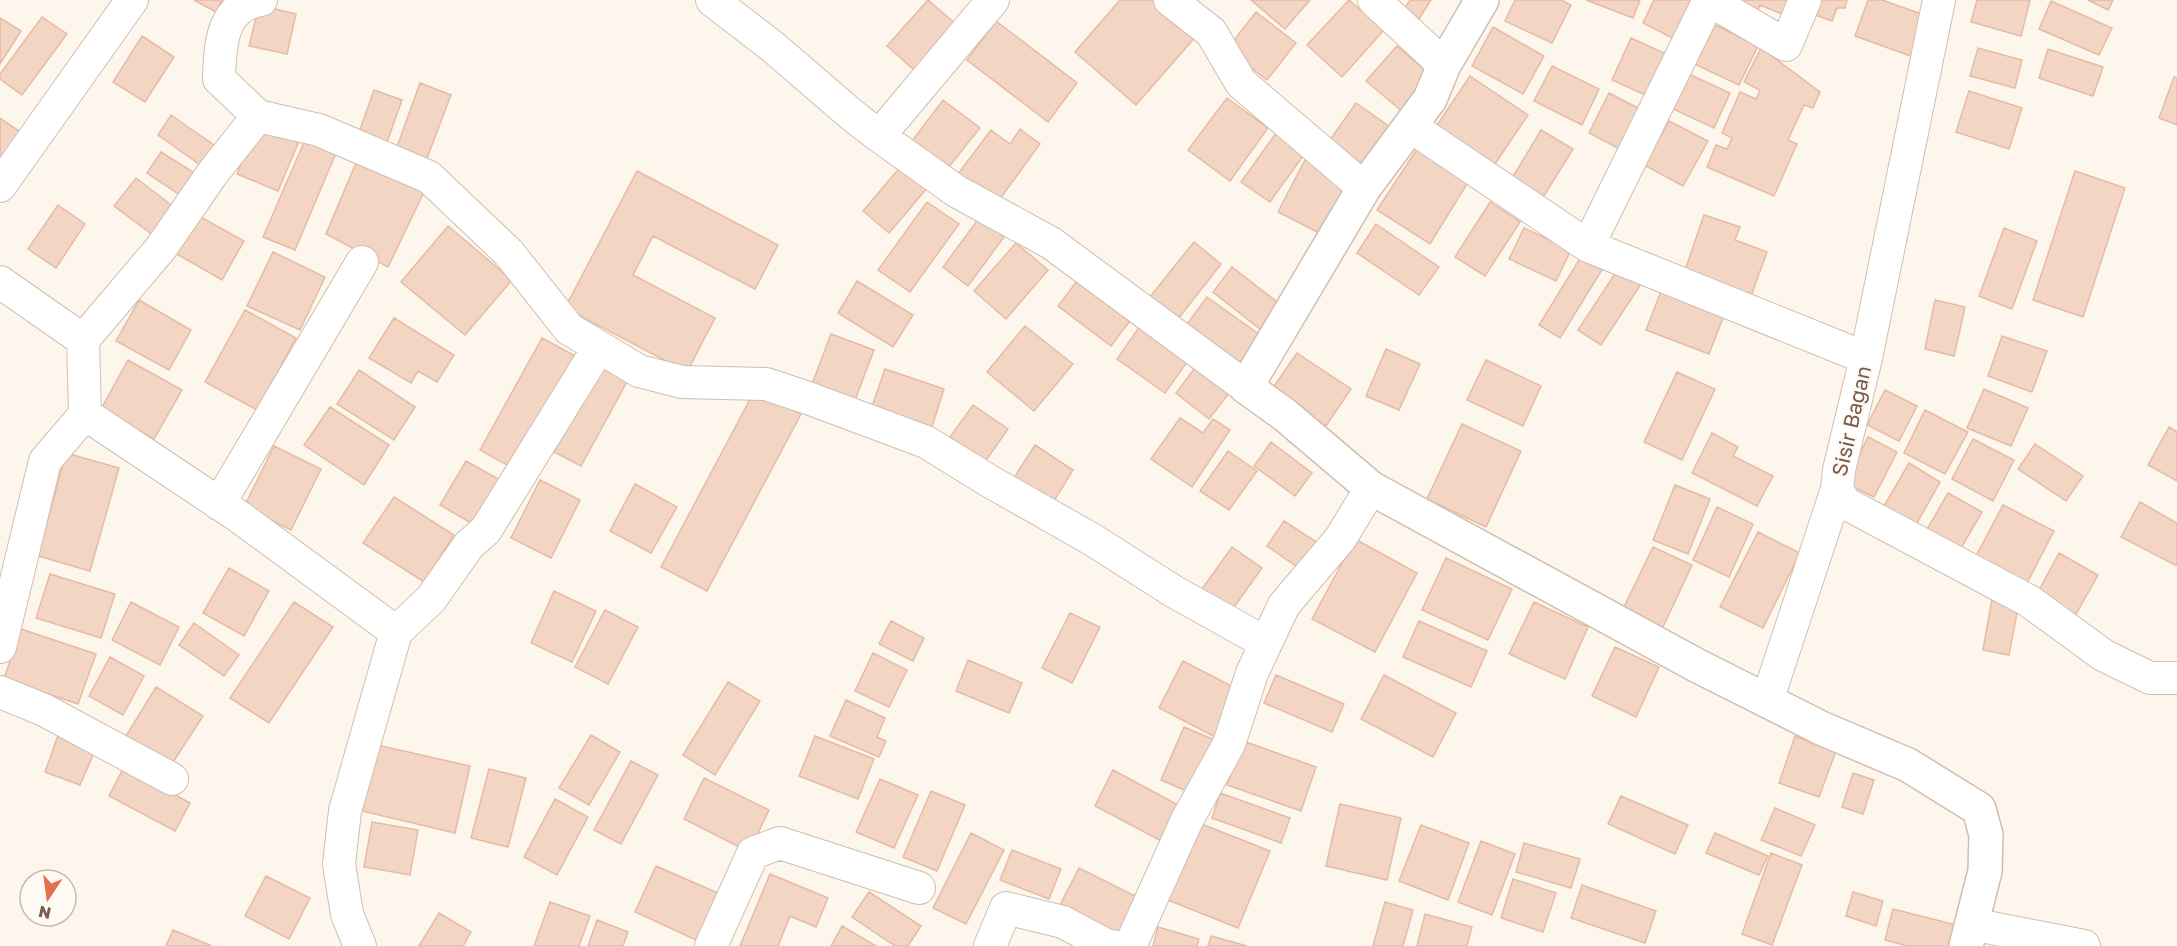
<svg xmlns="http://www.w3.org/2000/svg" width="2177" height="946" font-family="'Golos Text',sans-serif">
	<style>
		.building { fill: #f3d5c3; stroke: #e6bba3; stroke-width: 1.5 }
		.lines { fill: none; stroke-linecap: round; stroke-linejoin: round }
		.minor-casing { stroke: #d1beb0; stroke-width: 34 }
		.tertiary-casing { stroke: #d1beb0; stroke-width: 36 }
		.minor { stroke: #fff; stroke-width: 32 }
		.tertiary { stroke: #fff; stroke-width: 33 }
		.labels { text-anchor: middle; stroke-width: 4.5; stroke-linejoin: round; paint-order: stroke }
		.street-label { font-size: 21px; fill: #7a5c4d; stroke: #fffaf3 }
	</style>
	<rect width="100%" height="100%" fill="#fdf6ec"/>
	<!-- building -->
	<path class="building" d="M194,0H222L216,12Z
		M928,0L965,32L924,79L887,46Z
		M1120,0H1158L1198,34L1136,105L1075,52Z
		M1251,0H1310L1285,29Z
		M1349,0L1384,30L1342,77L1307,45Z
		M1410,0H1431L1419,19L1404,9Z
		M1515,0H1561L1571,5L1552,43L1505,21Z
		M1586,0H1640L1633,18Z
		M1654,0H1698L1678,41L1643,23Z
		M1734,0H1793L1787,16L1760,5L1755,17Z
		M1819,0H1847L1845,8H1837L1832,21L1813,14Z
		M1868,0H1882L1930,17L1916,58L1855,36Z
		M1977,0H2030L2021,36L1971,22Z
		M2088,0H2113L2108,10Z
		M2051,1L2112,28L2099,55L2039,29Z
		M259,5L296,14L287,54L249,46Z
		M1256,12L1296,43L1267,80L1227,49Z
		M42,17L67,34L22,95L0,79V74Z
		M0,18L21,31L0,64Z
		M996,21L1077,83L1048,122L967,60Z
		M1711,23L1758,46L1739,85L1692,63Z
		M1493,27L1544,56L1523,94L1472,66Z
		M142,36L174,57L145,102L113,82Z
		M1631,38L1673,57L1654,99L1612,80Z
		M1397,46L1434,78L1404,113L1366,81Z
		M1761,48L1820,92L1813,108L1804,105L1788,140L1797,144L1774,196L1707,167L1716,145L1727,149L1732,138L1722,133L1740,92L1756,99L1760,90L1744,82Z
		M1978,48L2022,60L2015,88L1970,76Z
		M2048,49L2103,67L2093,96L2039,78Z
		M1552,66L1599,89L1582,125L1534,101Z
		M1689,74L1730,93L1714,128L1673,109Z
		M1470,76L1528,115L1493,167L1435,128Z
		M2174,77L2177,78V125L2159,118Z
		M420,83L451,95L424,166L394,155Z
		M374,90L402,100L385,148L357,138Z
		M1969,91L2022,108L2009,149L1956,132Z
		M1609,93L1652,115L1631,155L1589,133Z
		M1227,98L1268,128L1230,181L1188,150Z
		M943,100L980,128L948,168L912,141Z
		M1356,103L1393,129L1362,173L1325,147Z
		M171,115L221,150L206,169L158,135Z
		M0,118L29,138L0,179Z
		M1669,121L1708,141L1683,186L1644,165Z
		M257,124L299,141L278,191L237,174Z
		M1020,129L1040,144L997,203L958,174L991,130L1010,144Z
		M1279,129L1308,149L1270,202L1241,182Z
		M1541,130L1573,149L1542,199L1511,180Z
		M305,140L336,153L295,250L263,237Z
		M1419,146L1470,179L1430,244L1377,210Z
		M161,152L204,179L189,201L147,173Z
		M1306,158L1355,184L1327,237L1278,212Z
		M356,163L424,192L388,267L326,234Z
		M902,165L928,187L889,233L863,211Z
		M637,171L778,245L755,289L653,236L633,275L715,318L687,372L565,308Z
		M2075,171L2125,188L2083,317L2033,300Z
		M136,178L179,211L157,238L114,206Z
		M927,202L959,224L910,292L878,270Z
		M1490,202L1520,222L1485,276L1455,257Z
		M58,205L85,224L56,268L28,249Z
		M197,215L244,241L222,280L175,253Z
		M1704,215L1740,227L1735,240L1767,252L1751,296L1684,273Z
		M979,218L1004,237L968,286L943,267Z
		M1376,224L1439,267L1419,295L1357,253Z
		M448,226L512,280L465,335L401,282Z
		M1524,228L1571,250L1556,281L1509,259Z
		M2004,228L2037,241L2012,309L1979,296Z
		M1194,242L1221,264L1178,319L1150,297Z
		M1016,243L1048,270L1006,319L974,291Z
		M273,252L325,277L300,330L247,306Z
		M1584,252L1605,265L1560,338L1539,325Z
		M1232,267L1281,305L1261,330L1213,292Z
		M1618,269L1641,284L1601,345L1578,330Z
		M1080,277L1133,317L1111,346L1058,306Z
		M857,281L913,315L893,347L838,313Z
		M1665,281L1728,305L1709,354L1646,330Z
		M1207,297L1267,340L1247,368L1187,324Z
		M139,300L191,330L169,370L116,341Z
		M1935,300L1965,307L1954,356L1925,349Z
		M245,310L296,338L257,410L205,382Z
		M394,318L454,355L437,382L418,371L411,383L369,358Z
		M1142,323L1190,358L1165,393L1117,359Z
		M1025,326L1073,364L1034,411L987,372Z
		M831,334L874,350L852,408L809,392Z
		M2002,336L2047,351L2032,392L1988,376Z
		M542,338L577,357L514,469L480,450Z
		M1386,349L1420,364L1399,410L1366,396Z
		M1297,353L1351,389L1326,426L1272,389Z
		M128,360L182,390L154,439L101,409Z
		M1486,360L1541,386L1523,426L1467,400Z
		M1200,361L1234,387L1209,419L1176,393Z
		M601,365L628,380L581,466L554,452Z
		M885,369L944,389L929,436L869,415Z
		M359,370L415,407L394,440L337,404Z
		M1677,372L1715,389L1682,460L1644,442Z
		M1984,389L2028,408L2011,446L1967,428Z
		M755,390L801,414L707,591L661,567Z
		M1885,390L1917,406L1899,441L1867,425Z
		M973,405L1008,429L985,462L950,437Z
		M330,407L389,445L364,485L304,445Z
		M1925,410L1968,432L1945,474L1904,453Z
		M1180,418L1203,433L1213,419L1230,430L1192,487L1151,459Z
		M1462,424L1521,451L1486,527L1427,499Z
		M2169,427L2177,432V481L2148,465Z
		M1712,433L1738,447L1733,456L1773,476L1757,506L1692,473Z
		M1868,437L1897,452L1874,497L1845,483Z
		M1973,439L2014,460L1993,501L1952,479Z
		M1271,442L1312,473L1295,496L1254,466Z
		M2035,444L2083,476L2066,501L2018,469Z
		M1035,445L1073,470L1051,506L1012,481Z
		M274,446L321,469L291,530L244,507Z
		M1228,451L1257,471L1229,510L1200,491Z
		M66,453L119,468L90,571L38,556Z
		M466,461L509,485L483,530L440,505Z
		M1909,463L1940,482L1916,525L1884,506Z
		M540,480L580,500L551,558L511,538Z
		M635,484L677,507L651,553L610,531Z
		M1675,485L1710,499L1688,554L1653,540Z
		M1948,493L1982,512L1960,550L1926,531Z
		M394,497L454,535L424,582L363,543Z
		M2140,502L2177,523V566L2121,537Z
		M2003,505L2054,531L2027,583L1976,556Z
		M1717,507L1753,524L1729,577L1693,560Z
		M1284,521L1321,545L1303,571L1267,546Z
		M1758,532L1800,553L1763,628L1720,607Z
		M1355,539L1417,573L1375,652L1312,619Z
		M1232,547L1262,568L1232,610L1202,589Z
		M1653,547L1692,565L1663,627L1623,609Z
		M2059,553L2098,575L2075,616L2037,594Z
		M1446,558L1512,589L1488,640L1422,610Z
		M229,568L269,591L244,636L203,613Z
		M50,574L115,594L101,638L36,618Z
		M554,591L596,611L572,662L531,643Z
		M1993,593L2020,597L2009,655L1983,650Z
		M131,602L179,627L160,665L112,640Z
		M294,602L333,627L269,723L230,698Z
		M1534,602L1588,627L1565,679L1509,654Z
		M605,610L638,627L608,684L575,667Z
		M1070,613L1100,627L1072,683L1042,668Z
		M891,621L924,638L913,661L879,644Z
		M1419,621L1487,651L1471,687L1403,657Z
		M194,623L239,655L224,676L179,645Z
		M21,629L96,654L78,704L4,679Z
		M1615,647L1659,667L1636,717L1592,696Z
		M873,653L907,670L889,707L855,691Z
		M110,657L144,676L123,715L89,696Z
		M968,660L1022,683L1009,713L956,691Z
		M1183,661L1243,692L1219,739L1159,708Z
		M1276,675L1344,704L1332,732L1264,703Z
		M1384,675L1456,713L1433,757L1361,719Z
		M728,682L760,701L715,775L683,755Z
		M156,687L203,716L172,764L126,736Z
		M846,700L885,718L877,737L886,741L879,757L830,736Z
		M1184,727L1217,741L1193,794L1161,780Z
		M60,730L98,744L80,785L45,772Z
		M591,735L620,752L589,805L559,788Z
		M815,736L874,759L858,799L799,776Z
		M1795,736L1836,751L1819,797L1779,783Z
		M1243,741L1316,767L1301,811L1227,785Z
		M377,745L470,766L455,833L362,811Z
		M631,761L658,775L621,844L594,830Z
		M124,767L190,803L175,831L109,796Z
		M489,769L526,778L508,847L471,838Z
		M1113,770L1184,808L1165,843L1095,806Z
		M1853,773L1874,780L1863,814L1842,807Z
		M704,778L769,810L749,852L684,819Z
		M880,779L918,795L894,848L856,832Z
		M931,791L965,805L937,871L903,857Z
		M1220,793L1290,818L1281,843L1212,818Z
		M1621,796L1688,825L1675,854L1608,824Z
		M555,799L588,817L557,875L524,857Z
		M1340,804L1401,818L1387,880L1326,866Z
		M1775,808L1815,825L1801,856L1761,840Z
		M372,822L418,830L410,875L364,867Z
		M1199,823L1270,851L1238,928L1168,900Z
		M1421,825L1469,843L1448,900L1399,881Z
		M971,833L1004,850L966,924L933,908Z
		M1715,833L1768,856L1759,875L1706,853Z
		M1481,841L1515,854L1492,915L1458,902Z
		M1524,843L1580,859L1571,888L1516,872Z
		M1012,850L1061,869L1049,899L1000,880Z
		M1771,853L1802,865L1772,945L1742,934Z
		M656,866L729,898L707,945L635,912Z
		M1079,868L1143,900L1123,939L1059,907Z
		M770,874L828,898L816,927L790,916L778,946H740Z
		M266,876L310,898L289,939L245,916Z
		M1513,879L1556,893L1543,932L1501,918Z
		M1582,885L1656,911L1645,943L1571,918Z
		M869,892L921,926L908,946H895L852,917Z
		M1853,892L1883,901L1876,926L1846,916Z
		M550,902L590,916L579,946H534Z
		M1385,902L1413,910L1403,946H1373Z
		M1893,909L1960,926L1954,946H1907L1885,940Z
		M439,913L471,932L463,946H419Z
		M1425,914L1472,927L1467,946H1417Z
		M597,920L628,932L623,946H588Z
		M842,926L876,946H831Z
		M1158,927L1199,939L1197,946H1153Z
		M173,930L212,946H166Z
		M1211,936L1247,946H1208Z"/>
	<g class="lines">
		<defs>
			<path id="minor" d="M712,0L773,47L852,115L879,136L956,191L1051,243L1246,387
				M1170,0L1211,32L1241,83L1364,188
				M1374,0L1444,65
				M1709,0L1786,45L1805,0
				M1939,0L1866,358L1839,470L1837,489L1845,503L2029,601L2103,655L2150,678H2177
				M258,116L219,79C220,46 221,6 261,0
				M1410,126L1588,246L1709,0
				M879,136L993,0
				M0,186L132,0
				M1588,246L1866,358
				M0,282L83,340L85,414L238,516L396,632L345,811L339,864L347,914L360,946
				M83,340L161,248L212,174L258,116L319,130L429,177L509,253L569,329L639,371L682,382L766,384L808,398L926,442L991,482L1093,540L1173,591L1266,643
				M219,504L362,262
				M396,632L431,599L469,545L486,530L599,347
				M0,647L45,461L85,414
				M0,692L44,710L172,779
				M1767,701L1837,489
				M1971,924L2084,946
				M711,946L753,853L780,843L919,888
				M990,946L1006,908L1063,922L1106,945L1112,946
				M1125,946L1132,942L1187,820L1229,744L1252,673L1284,605L1340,539L1371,488"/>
			<path id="tertiary" d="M1482,0L1444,65L1430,99L1364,188L1246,387L1285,415L1371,488L1696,665L1821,728L1908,765L1979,809L1986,835L1985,871L1966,946"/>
		</defs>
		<!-- minor casing -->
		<use href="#minor" class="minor-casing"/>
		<!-- tertiary casing -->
		<use href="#tertiary" class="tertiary-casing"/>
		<!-- minor -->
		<use href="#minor" class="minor"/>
		<!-- tertiary -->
		<use href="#tertiary" class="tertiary"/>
	</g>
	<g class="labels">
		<!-- street labels -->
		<g class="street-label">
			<text transform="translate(1852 421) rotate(-77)" y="7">Sisir Bagan</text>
		</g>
	</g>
	<!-- north arrow -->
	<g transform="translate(48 898) rotate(193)"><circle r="28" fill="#fffaf3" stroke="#cabbb1" stroke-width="1.5"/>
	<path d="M0-4.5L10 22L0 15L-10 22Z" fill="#e76f51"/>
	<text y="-9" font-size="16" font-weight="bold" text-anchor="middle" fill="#7a5c4d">N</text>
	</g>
</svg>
